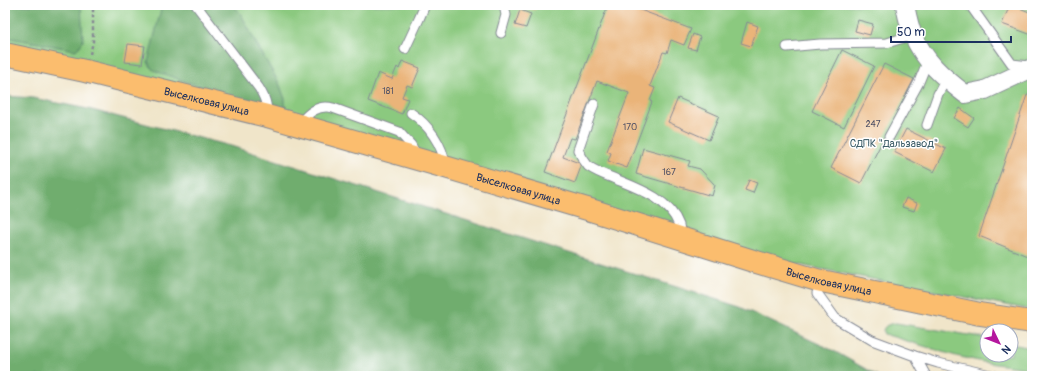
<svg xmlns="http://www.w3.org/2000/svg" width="1037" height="381" font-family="Pangolin,sans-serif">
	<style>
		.green { fill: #8bc97f; stroke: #537c6e }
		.forest { fill: #70ad6e; stroke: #466e66 }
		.building { fill: #eab479 }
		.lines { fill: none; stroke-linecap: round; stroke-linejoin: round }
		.service-casing { stroke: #868a94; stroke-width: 11 }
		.minor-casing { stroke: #868a94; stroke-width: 20 }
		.primary-casing { stroke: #868a94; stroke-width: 24 }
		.path { stroke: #868a94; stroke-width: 2.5; stroke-dasharray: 3 3; stroke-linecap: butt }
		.service { stroke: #fff; stroke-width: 9 }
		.minor { stroke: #fff; stroke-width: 18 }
		.primary { stroke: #fbbd6e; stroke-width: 22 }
		.labels { text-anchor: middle; stroke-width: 3; stroke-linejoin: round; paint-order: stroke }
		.number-label { font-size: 9px; fill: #4f5065 }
		.street-label { font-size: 11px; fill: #1b2f5e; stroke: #fff }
		.park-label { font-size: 11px; fill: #3d5d68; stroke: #fff }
	</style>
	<rect width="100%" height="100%" fill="#fff"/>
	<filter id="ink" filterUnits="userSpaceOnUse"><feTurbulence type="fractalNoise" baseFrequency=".025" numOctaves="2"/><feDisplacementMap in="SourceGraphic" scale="8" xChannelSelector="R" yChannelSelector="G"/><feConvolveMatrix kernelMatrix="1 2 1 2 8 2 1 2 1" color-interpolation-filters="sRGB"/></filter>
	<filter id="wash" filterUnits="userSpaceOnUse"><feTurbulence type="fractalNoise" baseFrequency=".012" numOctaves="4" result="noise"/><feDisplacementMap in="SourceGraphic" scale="16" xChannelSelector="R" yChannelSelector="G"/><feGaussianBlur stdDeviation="0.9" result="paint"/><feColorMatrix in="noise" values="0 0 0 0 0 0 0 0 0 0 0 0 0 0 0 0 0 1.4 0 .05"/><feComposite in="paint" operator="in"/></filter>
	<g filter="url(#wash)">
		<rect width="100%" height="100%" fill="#f0e5c9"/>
		<!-- green -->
		<path class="green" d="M5,5H1032V310L691,244L5,46Z
			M896,323L987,338V355H1011V344L1032,348V369L988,363L956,356L884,334L883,332C883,325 890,324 896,323Z"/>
		<!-- forest -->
		<path class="forest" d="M5,5H81L83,41L80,46L76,50L5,37Z
			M162,5H233L241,14L256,43L279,83L285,99V109L280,113L270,112L211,90L158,72L152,69L148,62Z
			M5,96L33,98L88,109L231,146L740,307L834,351L878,376H5Z"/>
		<g id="blocks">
			<!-- building -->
			<path class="building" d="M516,5H536L535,10Z
				M608,5H627L691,29L684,45L671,40L667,53L663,52L650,86L655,88L650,101L652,102L627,168L608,161L611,153L607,151L629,93L597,81L575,139L570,138L563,157L582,164L575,183L545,172Z
				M1010,5H1012L1032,13V35L1002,24Z
				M520,10L531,14L526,28L515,25Z
				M858,20L873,24L870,35L855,31Z
				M747,22L758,26L751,46L741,43Z
				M693,34L700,37L696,50L688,48Z
				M128,44L145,46L142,64L125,62Z
				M842,50L874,66L844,127L812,111Z
				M402,61L420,68L412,87L407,85L402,97L408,99L402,114L368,101L378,73L392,79L397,67L399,69Z
				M884,64L914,79L861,183L831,168Z
				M1027,95H1032V258L979,236Z
				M678,98L719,116L709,140L668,122Z
				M960,108L974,118L968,127L954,118Z
				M906,129L946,149L934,172L894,152Z
				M643,148L690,161L688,166L700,169L715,185L712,196L636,174Z
				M749,180L757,183L753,193L745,190Z
				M906,198L917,203L914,211L902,207Z"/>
		</g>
	</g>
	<g filter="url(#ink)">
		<use href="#blocks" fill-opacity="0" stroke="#868a94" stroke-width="1"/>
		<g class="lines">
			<defs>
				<path id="service" d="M196,5L259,88C265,98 267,103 267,116
					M970,5L1012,64L1029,66
					M501,33L506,15L504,5
					M787,47L820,44L887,43L913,35
					M405,49L419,19L425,5
					M594,104L578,150C581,156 584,161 588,166C595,171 605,175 613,178C637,188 669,198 679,225C680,229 680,233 681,237
					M411,113C428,124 443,145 445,165
					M299,124C308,113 318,104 333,108L399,132L411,145L417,156
					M927,125L938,94L946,79
					M889,137L919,82L928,60
					M817,293L835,318L872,340L915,356L938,363L995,376
					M915,356L926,376"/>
				<path id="minor" d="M905,5C907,15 909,26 913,35C925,62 942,76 965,94L985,90L1032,68"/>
				<g id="primary">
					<path id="s1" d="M5,54L85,71L267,116L445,167L594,211L750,260L817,280L980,314L1032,322"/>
				</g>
			</defs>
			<!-- service casing -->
			<use href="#service" class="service-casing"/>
			<!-- minor casing -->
			<use href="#minor" class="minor-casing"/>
			<!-- primary casing -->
			<use href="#primary" class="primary-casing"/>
			<!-- path -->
			<path class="path" d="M90,54L93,42V5"/>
			<!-- service -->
			<use href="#service" class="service"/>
			<!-- minor -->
			<use href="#minor" class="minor"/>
			<!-- primary -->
			<use href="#primary" class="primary"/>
		</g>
	</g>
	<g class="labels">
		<!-- number labels -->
		<g class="number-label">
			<text x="388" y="94">181</text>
			<text x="873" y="127">247</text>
			<text x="630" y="130">170</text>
			<text x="669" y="175">167</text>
		</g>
		<!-- street labels -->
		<g class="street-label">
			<text dy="4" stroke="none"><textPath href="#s1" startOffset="207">Выселковая улица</textPath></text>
			<text dy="4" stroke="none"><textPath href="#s1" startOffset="531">Выселковая улица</textPath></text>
			<text dy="4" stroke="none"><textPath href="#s1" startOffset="855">Выселковая улица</textPath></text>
		</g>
		<!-- park labels -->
		<g class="park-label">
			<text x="894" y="147">СДПК "Дальзавод"</text>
		</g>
	</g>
	<!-- margin -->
	<rect width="1037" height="381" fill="none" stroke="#fff" stroke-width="20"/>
	<!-- north arrow -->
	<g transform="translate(999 343) rotate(133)"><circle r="19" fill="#ffffff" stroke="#a4acbf"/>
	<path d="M0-3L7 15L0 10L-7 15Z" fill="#b5179e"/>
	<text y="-6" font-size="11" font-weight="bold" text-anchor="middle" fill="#1b2f5e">N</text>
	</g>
	<!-- scale -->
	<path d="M891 36v6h120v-6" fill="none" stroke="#1b2f5e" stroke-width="2"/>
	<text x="897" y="36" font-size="12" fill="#1b2f5e" stroke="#ffffff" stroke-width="3" paint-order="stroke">50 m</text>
</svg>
